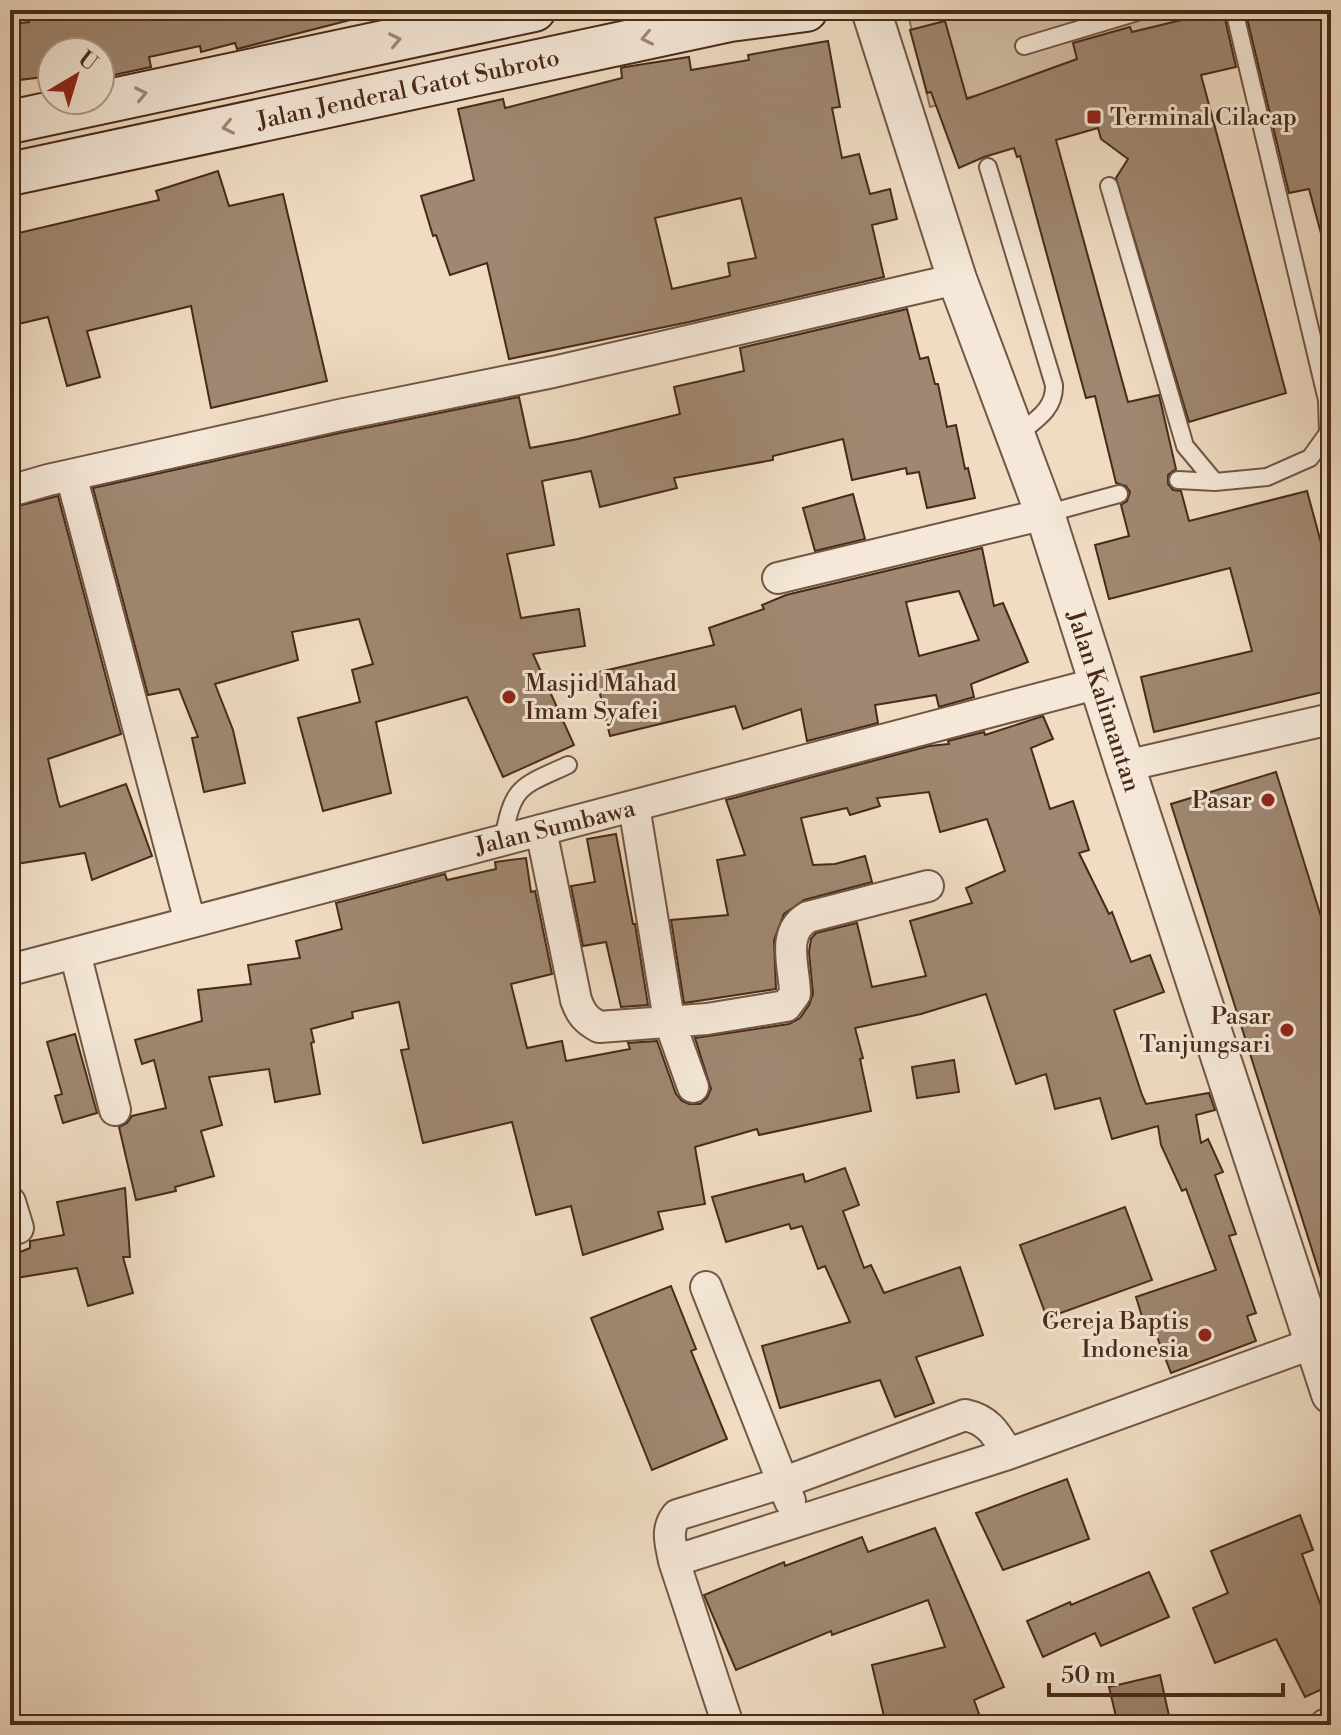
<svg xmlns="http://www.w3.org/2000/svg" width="1341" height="1735" font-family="'Libre Bodoni',serif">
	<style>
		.green { fill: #d3bea6; stroke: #8e7460; stroke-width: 2 }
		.building { fill: #9f8771; stroke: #492a19; stroke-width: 2; fill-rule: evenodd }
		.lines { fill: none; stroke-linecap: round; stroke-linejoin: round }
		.service-casing { stroke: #725644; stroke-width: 20 }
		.minor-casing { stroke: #725644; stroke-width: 34 }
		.tertiary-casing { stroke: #725644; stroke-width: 42 }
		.secondary-casing { stroke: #492a19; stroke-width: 46 }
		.service { stroke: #f5e8d8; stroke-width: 16 }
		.minor { stroke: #f5e8d8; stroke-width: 30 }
		.tertiary { stroke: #f5e8d8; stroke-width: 38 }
		.secondary { stroke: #f5e8d8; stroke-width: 42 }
		.oneway { stroke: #9f8978 }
		.poi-dot { fill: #8f2418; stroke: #f5e8d8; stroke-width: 3 }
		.labels { text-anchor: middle; stroke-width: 6; stroke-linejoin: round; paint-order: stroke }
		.street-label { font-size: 24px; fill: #492a19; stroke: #f5e8d8 }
		.poi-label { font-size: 24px; fill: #492a19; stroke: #f5e8d8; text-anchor: end }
	</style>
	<rect width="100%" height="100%" fill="#efdcc3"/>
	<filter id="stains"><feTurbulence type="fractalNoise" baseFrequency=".0025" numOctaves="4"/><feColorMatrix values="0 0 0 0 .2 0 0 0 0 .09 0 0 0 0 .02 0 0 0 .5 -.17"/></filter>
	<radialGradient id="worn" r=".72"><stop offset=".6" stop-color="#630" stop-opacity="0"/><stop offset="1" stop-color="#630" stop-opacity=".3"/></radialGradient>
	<!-- green -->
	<path class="green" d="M907,10H1230L1236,30L930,107Z"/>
	<!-- building -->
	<path class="building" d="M90,10H357L358,18L237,49L235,43L201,52L200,46L149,57L151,67L100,78V52H52V76L10,81V24L29,22V17L61,13V15Z
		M1223,10L1236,67L1201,75L1286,393L1189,422L1116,178L1128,159L1101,139L1098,128L1056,140L1128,402L1159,395L1176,469L1168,475V484L1173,490L1181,491L1189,521L1307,491L1323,550L1331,548V690L1154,732L1141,677L1252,651L1230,568L1109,599L1095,545L1129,536L1121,505L1127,501L1130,492L1126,486L1116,483L1095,396L1086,398L1020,156L1017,157L1014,148L984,157L959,168L931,92L927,93L910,30L945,21L967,99L1077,59L1073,43L1130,27L1132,32Z
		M1245,10H1331V240L1323,241L1309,189L1289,193Z
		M828,41L840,107L832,108L842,158L859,154L870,194L890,189L897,219L872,225L884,277L689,322L509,359L487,263L450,275L436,235L433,236L421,196L474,180L458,109L503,99L505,108L622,78L621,68L625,67L689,57L691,70L749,60L748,55L781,49ZM741,198L756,258L728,263L730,276L672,289L655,218Z
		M218,171L229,206L283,194L327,381L211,408L191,306L87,331L100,377L67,386L48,317L10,326V235L159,200L156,191Z
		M907,309L920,359L928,357L935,384H938L947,427L956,425L965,469L968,468L975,498L927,508L919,472L907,474L906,468L852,480L843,439L773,456V460L674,478L677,488L600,507L591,471L542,481L554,545L507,554L521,618L579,609L585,646L533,654L574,745L503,777L467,697L376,722L391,793L323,811L298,718L360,702L352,670L373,664L359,619L292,632L298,660L215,684L233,730L245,783L204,792L192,738L198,737L179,689L148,695L93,488L340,433L519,397L530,448L578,439L680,414L674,387L744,371L740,348Z
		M853,494L865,539L815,551L803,508Z
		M58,496L121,734L48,759L58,801L60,807L126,784L152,856L92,880L85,853L10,865V508Z
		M982,548L994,606L1003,603L1028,662L971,684L974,697L939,707L936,695L875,705L878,723L807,741L801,709L743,729L735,706L610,736L595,673L714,645L709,628L764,609L762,605L786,595ZM959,591L979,640L919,656L906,602Z
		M1043,716L1053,739L1031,748L1050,809L1073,801L1089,850L1079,853L1109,914L1112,912L1131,962L1150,955L1164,992L1114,1010L1142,1095L1146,1104L1209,1093L1215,1110L1196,1115L1201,1143L1208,1139L1223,1172L1215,1175L1236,1234L1229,1236L1256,1313L1247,1316L1256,1341L1171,1373L1151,1321L1144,1323L1136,1297L1216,1270L1186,1189L1182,1191L1161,1145L1158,1126L1112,1139L1100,1098L1055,1109L1046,1074L1016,1084L986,994L921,1014L855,1028L863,1058L860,1059L871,1111L759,1135L757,1129L695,1147L705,1204L658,1212L663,1229L583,1255L571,1206L536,1215L512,1122L423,1143L401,1050L409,1049L399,1002L352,1012L353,1018L311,1029L314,1042L311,1043L320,1094L275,1102L269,1069L209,1077L222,1125L201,1131L214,1176L175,1187L176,1191L136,1200L119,1127L127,1123L132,1116L166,1108L154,1060L142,1064L135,1040L202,1021L198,990L251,984L248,965L300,958L296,941L342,929L336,903L445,874L447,880L496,869L495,862L526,858L531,892L535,891L552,974L511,984L527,1048L562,1041L566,1061L630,1049L628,1043L657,1041L676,1094L682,1101L689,1104H700L707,1098L711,1089L695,1038L789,1024L800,1018L809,1005L813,994L809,952L811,939L816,933L857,923L872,987L926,976L910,921L972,903L966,888L1005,871L987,819L940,832L929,792L877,798L880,806L850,815L847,808L801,818L813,865L835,864L865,856L872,882L804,900L784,914L774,940L776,989L684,1003L671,920L728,915L717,860L745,855L726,800L929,746L949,744L948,741L984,732L985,735Z
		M1276,772L1323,923L1331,921V1294H1326L1171,804Z
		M616,834L633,924H635L648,1005L621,1007L606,942L583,946L571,886L595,882L587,839Z
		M75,1034L97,1113L63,1123L55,1096L62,1094L47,1042Z
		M954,1060L959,1092L917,1098L912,1067Z
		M845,1168L859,1205L843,1211L864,1268L871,1265L884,1293L960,1267L983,1335L916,1357L934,1403L895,1417L880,1380L780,1408L762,1346L850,1322L825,1266L818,1269L802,1226L791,1229L789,1224L726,1242L712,1197L803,1174L805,1182Z
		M125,1188L130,1257H123L133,1293L88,1306L77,1268L10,1279V1256L30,1248V1241L64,1235L57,1202Z
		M1125,1207L1152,1280L1047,1318L1020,1245Z
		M671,1286L696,1349L691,1351L727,1439L652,1470L591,1318Z
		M1067,1479L1089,1539L1003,1570L976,1513Z
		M1300,1515L1313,1550L1302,1554L1331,1633V1685L1305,1697L1276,1639L1215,1663L1193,1608L1228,1593L1211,1551Z
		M935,1528L1004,1687L974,1700L983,1725H886L872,1665L945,1647L928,1600L832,1635L831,1631L736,1670L704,1595L784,1562L785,1566L862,1537L868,1552Z
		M1149,1572L1169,1617L1101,1646L1095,1633L1043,1657L1027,1621L1070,1602L1071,1605Z
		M1160,1675L1171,1725H1118L1109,1687Z"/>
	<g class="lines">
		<defs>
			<path id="service" d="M1024,46L1144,10
				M988,167L1054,385C1055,410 1034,421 1017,435
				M1109,186L1185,446L1215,482L1267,477L1310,458L1328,433L1327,400L1234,10
				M1178,480L1215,482
				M1045,514L1119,494
				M503,840C513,785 520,787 568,765"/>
			<path id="minor" d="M71,475L190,922
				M10,491L48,480L344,414L553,372L957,279
				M778,578L1045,514
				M1125,766L1331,719
				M634,806L669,1020L693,1087
				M541,830L576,1000C581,1014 586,1020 599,1027L707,1019L786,1006L795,994C795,968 780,933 808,917L928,886
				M75,953L115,1110
				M10,970L1099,683
				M10,1202L18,1228
				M706,1287L790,1501
				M674,1561L1008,1454L1314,1343
				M728,1725L674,1561C671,1544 665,1530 677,1515L782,1483L965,1415C989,1420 996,1434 1008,1454
				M1325,1725L1331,1723"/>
			<path id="tertiary" d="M871,10L957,279L1045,514L1125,766L1331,1394"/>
			<path id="secondary" d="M10,122L534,10
				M10,174L730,20L806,10"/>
		</defs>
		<!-- service casing -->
		<use href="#service" class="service-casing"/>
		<!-- minor casing -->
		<use href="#minor" class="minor-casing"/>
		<!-- tertiary casing -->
		<use href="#tertiary" class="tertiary-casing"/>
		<!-- secondary casing -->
		<use href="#secondary" class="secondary-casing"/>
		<!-- service -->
		<use href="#service" class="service"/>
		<!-- minor -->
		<use href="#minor" class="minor"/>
		<!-- tertiary -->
		<use href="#tertiary" class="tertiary"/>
		<!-- secondary -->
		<use href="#secondary" class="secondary"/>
	</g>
	<!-- one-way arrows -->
	<defs><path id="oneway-chevron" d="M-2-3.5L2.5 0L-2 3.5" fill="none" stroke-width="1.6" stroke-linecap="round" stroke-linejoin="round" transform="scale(2)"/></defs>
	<g class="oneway">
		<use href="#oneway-chevron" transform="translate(647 38) rotate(168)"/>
		<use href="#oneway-chevron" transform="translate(395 40) rotate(-12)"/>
		<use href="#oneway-chevron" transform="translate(141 94) rotate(-12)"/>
		<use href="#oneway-chevron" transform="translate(228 127) rotate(168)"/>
	</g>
	<!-- markers -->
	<g class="poi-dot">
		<rect x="1086" y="109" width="16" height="16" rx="4"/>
		<circle cx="509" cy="697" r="8"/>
		<circle cx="1268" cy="800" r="8"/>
		<circle cx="1287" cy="1030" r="8"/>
		<circle cx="1205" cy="1335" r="8"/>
	</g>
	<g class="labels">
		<!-- street labels -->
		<g class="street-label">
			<text transform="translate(408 89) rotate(-12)" y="8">Jalan Jenderal Gatot Subroto</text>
			<text transform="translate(1104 701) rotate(72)" y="8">Jalan Kalimantan</text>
			<text transform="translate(555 827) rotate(-14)" y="8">Jalan Sumbawa</text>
		</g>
		<!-- poi labels -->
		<g class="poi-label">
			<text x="1110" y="125" text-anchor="start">Terminal Cilacap</text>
			<text x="525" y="691" text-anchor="start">Masjid Mahad<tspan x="525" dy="28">Imam Syafei</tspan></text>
			<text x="1252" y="808">Pasar</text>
			<text x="1271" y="1024">Pasar<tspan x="1271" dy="28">Tanjungsari</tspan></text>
			<text x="1189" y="1329">Gereja Baptis<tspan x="1189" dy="28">Indonesia</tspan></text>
		</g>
	</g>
	<!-- margin -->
	<rect width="1341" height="1735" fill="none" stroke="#efdcc3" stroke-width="40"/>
	<rect x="12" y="12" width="1317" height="1711" fill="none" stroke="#492a19" stroke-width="4"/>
	<rect x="20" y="20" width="1301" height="1695" fill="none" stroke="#492a19" stroke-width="2"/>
	<!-- north arrow -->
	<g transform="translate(76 76) rotate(38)"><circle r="38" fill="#f5e8d8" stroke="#b09c8c" stroke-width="2"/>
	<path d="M0-6L14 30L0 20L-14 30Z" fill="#8f2418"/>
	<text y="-12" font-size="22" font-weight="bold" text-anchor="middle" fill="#492a19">U</text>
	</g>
	<!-- scale -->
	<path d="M1049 1683v12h234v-12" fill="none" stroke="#492a19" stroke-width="4"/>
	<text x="1061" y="1683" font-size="24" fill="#492a19" stroke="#f5e8d8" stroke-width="6" paint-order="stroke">50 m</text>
	<rect width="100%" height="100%" filter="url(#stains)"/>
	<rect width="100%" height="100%" fill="url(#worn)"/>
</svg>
